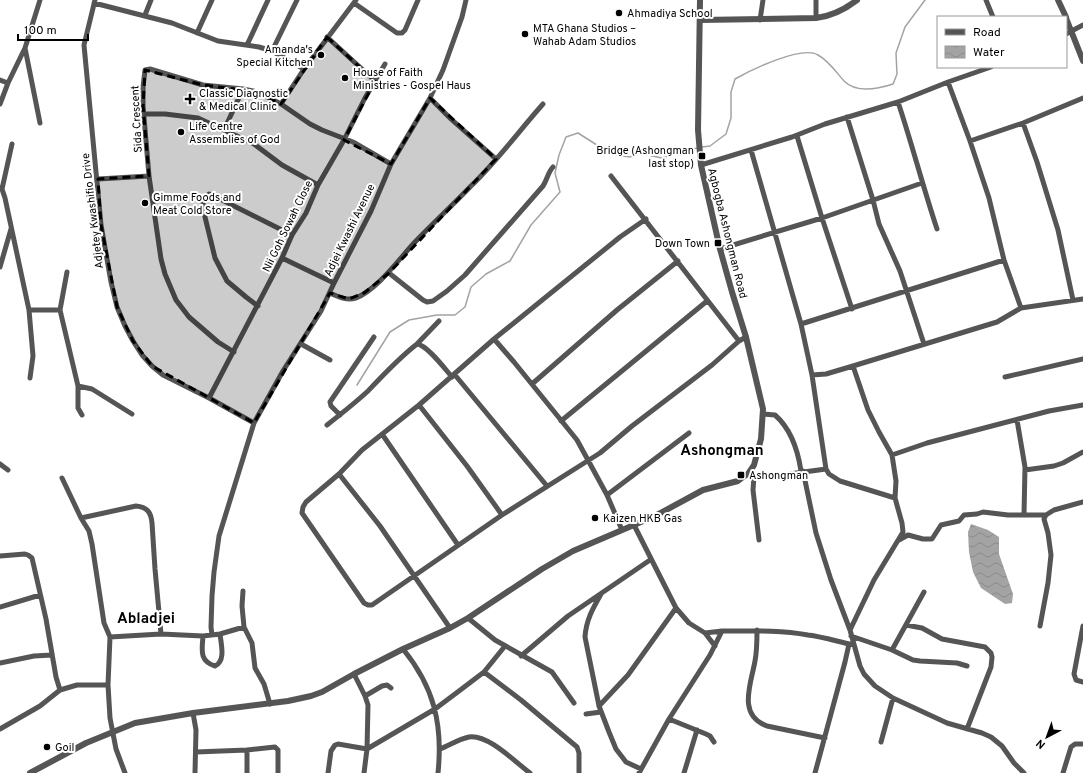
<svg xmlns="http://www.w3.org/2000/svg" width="1083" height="773" font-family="Overpass,sans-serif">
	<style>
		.water { fill: url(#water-waves) }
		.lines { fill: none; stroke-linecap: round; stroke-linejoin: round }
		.stream { stroke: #a3a3a3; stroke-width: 1.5 }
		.minor { stroke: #555; stroke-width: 5 }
		.tertiary { stroke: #555; stroke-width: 6 }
		.marked { fill: #000; fill-opacity: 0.2; stroke: #000; stroke-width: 3; stroke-dasharray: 8 5; stroke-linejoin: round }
		.poi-dot { fill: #000; stroke: #fff; stroke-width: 1.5 }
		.labels { text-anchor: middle; stroke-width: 4; stroke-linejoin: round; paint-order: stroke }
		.poi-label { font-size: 11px; fill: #000; stroke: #fff; text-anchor: start }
		.street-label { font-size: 11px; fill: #000; stroke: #fff }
		.district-label { font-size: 15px; font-weight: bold; fill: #000; stroke: #fff }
	</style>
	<defs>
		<pattern id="water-waves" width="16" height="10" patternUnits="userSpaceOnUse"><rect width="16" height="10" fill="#a3a3a3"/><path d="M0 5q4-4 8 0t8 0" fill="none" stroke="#8b8b8b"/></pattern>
	</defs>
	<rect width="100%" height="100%" fill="#fff"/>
	<!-- water -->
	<path class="water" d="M971,524L988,530L999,537V554L1013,594L1012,603L1005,604L981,588L973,572L969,552L968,532Z"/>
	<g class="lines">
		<!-- stream -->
		<path class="stream" d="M702,147L710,146L726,134L731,118V92L735,79C751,70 802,45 818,55C829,61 836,72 844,81C857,94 878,89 893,84L897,74L896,53L905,27L925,0
			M357,385L390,332L409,320L437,315H455L465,307L471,287L486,274L510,261L531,225L560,192L555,173L559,155L566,137L578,133L611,154L630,157L638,153L662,158L691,149L698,148"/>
		<!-- minor -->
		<path class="minor" d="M95,0L84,45L101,225L111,282L117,307L125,326L133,341L142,355L152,366L163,375L209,398L254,423
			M816,0V18
			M986,0L993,17
			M94,3L172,23L218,41L259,47L272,51L304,69
			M354,3L397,33H402L405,30L418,0
			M145,15L151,0
			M760,20L763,0
			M197,33L212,0
			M1066,34L1083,25
			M327,37L375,81
			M247,45L268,0
			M25,48L40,123
			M272,51L297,0
			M0,80L8,83
			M948,82L970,141L989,198L1004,260L1021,308
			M430,98L451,119L496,159
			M898,102C912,144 923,187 937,229
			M0,104L8,83L25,48L40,0
			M281,104L304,69L356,0
			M144,114H165L198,118L254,144L282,165L318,185
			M847,117L873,200L879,224L900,271L924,344
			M1023,123L1037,162L1058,230L1073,300
			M224,130L243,89
			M797,136L822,218L852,309
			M970,141L1023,123L1083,98
			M751,150L801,324L812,375L826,469L829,474L840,481L895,498
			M701,165L792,137L825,124L898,102L948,82L991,67
			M611,176L739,341
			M98,179L149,176
			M0,188L2,189L5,198L29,310L33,356L30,378
			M2,189L12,144
			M646,219L620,237L494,339L419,405L362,450L339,474L306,502L303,507L302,513L364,603L368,605H372L502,515L600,453L632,426L712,365L739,341L746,337
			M720,249L822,218L922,183
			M282,258L334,283
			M0,267L11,229
			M389,273L423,300L427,302L433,301L447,291L465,275L543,186C547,180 548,172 553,167
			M330,293C339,297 346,301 356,298C378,289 399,259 415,242C433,223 453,205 471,186C497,161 519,131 543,104
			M258,306L246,297L227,281L215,258L205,217L203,203L207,196L209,194L214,196L292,235
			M29,310H60L78,386V408L82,415
			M60,310L67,272
			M801,324L1004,260
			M494,339L514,362L577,440L607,495L622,530
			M301,344L330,360
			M417,344L439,321
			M234,352L218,342L189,317L176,300L165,274L161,259L149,176L143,106V87L145,70L150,69L203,85L243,89L258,92L281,104L310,124L322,130L353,142L391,164
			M455,375L547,486
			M812,375L826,374L853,366L997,322L1021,308L1083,299
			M1005,377L1083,359
			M532,384L617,310L678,261
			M78,386L92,389L132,414
			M209,398L282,258L292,235L306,213L318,185L344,140L365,98L385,64
			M419,405L467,466L502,515
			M763,414L775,415C791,429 798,451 801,471
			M340,415L331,406L330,402L374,337
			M1017,420L1025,467L1024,515
			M561,421L707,301
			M327,425C341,414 355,403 368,391C384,374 399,358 417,344C427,345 445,369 452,377
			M382,434L458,545
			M892,455L927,443L1049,411L1083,405
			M0,464L8,470
			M1025,470L1054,466L1063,463L1083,452
			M803,471L816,533L831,580L850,630L860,666L864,674L875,686L893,698L947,723L982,733L991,737L1002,746L1014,763L1024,773
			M339,474L380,526L450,628
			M748,474L767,477L826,469
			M754,476L753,490L759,540
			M62,478L81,518L136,506C147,507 151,512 152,523L155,569L161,634
			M607,495L689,433
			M81,518L89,531L92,544L104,623L110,637L108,685L110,718L116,749L125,773
			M634,525L676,608L689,623L705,633L715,646
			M899,540L908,535L923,539H932L941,525L959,521L964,515L977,514L983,512L1008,515H1046
			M0,556L25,554L28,555L32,558L46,619L56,677L60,690
			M243,591L242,606L244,627L252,643L255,668L264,684L270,704
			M601,594C593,608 586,620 585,637L599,706L609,732L616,749L626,762L641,769
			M0,607L40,595
			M468,618L495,640L552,672L574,703
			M906,625L922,628L942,639L985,647L991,653L992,657L991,667L967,729
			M1040,626L1048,583L1051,555L1048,533L1044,519L1046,515L1054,510L1083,502
			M1083,626L1074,674L1076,680L1083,682
			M757,630C757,641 757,651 755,661C751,684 737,715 767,726L825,738
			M850,630L874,580L903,532L902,523L895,498L896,481L892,455L879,432L868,410L853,366
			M705,633L722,631
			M212,635L211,627L212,596L214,572L219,536L254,423L283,371L321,311L334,283L371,211L391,164L430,98L443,70L462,17L466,0
			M203,636C202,650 199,661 215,666C226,661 221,644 220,634
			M851,636L892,650L913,660L920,661L957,663L967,666
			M110,637L161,634L203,636L220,634L244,627
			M403,649C434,687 443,724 438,773
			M892,650L924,592
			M521,656L568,616L650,560
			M0,663L34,656L52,655
			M484,672L521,700L577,747L579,753V773
			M354,674L365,696L368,705L367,749L364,773
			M365,696L382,686L387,685L391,688
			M599,706L628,675L676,608
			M193,713L196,730L195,773
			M586,714L601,712
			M669,719L706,734L710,736L714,742
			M0,729L40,706L60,690L77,685H108
			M881,742L893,698
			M440,749C450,745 459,739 469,737C488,734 515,762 530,773
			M247,750L275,747L278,750V773
			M196,752L247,750V773
			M328,773L331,751L335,745L338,744L367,749L435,709L459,691L484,672L505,646
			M639,773L669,719L710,655L722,631C751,631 779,630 808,635C824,637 839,642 854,645
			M684,773L697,730
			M815,773L845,662L849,644
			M1063,773L1071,747L1075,744H1083"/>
		<!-- tertiary -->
		<path class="tertiary" d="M1058,0L1066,17
			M1066,18L1083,61
			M700,20L816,18C832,16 844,10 857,0
			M30,773L86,743L135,723L193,713L288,701L311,696L322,692L354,674L403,649L450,628L468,618L542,569L573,551L655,516L703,490L738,481L743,477L748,474L754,465L761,439L763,409L746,337L732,292L720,249L701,165L698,130L700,0"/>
	</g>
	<!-- marked area -->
	<path class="marked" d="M327,37L375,81L344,140L391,164L430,98L496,159L389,273L364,293L349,299L330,293L254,423L152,366L133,341L117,307L101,225L98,179L149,176L143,106L145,70L203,85L258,92L281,104Z"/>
	<!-- markers -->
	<g class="poi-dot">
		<circle cx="619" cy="13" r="4"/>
		<circle cx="525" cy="34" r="4"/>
		<circle cx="321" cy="55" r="4"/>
		<circle cx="345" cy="78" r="4"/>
		<path d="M188 93h4v4h4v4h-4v4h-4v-4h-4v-4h4z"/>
		<circle cx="181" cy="132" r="4"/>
		<rect x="698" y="152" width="8" height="8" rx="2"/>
		<circle cx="145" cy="203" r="4"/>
		<rect x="714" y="239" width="8" height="8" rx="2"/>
		<rect x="737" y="471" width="8" height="8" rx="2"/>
		<circle cx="595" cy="518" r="4"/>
		<circle cx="47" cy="747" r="4"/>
	</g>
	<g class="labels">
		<!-- poi labels -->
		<g class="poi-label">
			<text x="627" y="17">Ahmadiya School</text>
			<text x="533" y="32">MTA Ghana Studios –<tspan x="533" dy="13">Wahab Adam Studios</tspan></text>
			<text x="313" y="53" text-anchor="end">Amanda's<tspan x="313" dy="13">Special Kitchen</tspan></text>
			<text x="353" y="76">House of Faith<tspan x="353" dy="13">Ministries - Gospel Haus</tspan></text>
			<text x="199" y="97">Classic Diagnostic<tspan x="199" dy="13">&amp; Medical Clinic</tspan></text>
			<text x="189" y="130">Life Centre<tspan x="189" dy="13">Assemblies of God</tspan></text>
			<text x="694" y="154" text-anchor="end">Bridge (Ashongman<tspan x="694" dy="13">last stop)</tspan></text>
			<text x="153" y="201">Gimme Foods and<tspan x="153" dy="13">Meat Cold Store</tspan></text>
			<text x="710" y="247" text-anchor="end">Down Town</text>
			<text x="749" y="479">Ashongman</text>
			<text x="603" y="522">Kaizen HKB Gas</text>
			<text x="55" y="751">Goil</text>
		</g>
		<!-- street labels -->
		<g class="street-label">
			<text transform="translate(136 119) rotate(-93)" y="4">Sida Crescent</text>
			<text transform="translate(92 211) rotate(-97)" y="4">Adjetey Kwashifio Drive</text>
			<text transform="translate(287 226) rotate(-64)" y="4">Nii Goh Sowah Close</text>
			<text transform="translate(349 230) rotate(-64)" y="4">Adjei Kwashi Avenue</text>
			<text transform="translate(728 233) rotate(76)" y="4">Agbogba Ashongman Road</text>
		</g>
		<!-- district labels -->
		<g class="district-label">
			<text x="722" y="455">Ashongman</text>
			<text x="146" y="623">Abladjei</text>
		</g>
	</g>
	<!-- legend -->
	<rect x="937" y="16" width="130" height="52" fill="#ffffff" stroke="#999999"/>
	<rect x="945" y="29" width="20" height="6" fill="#555555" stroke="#999999"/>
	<text x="973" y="36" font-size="12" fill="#000000">Road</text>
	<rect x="945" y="46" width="20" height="12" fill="url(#water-waves)" stroke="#999999"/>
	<text x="973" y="56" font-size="12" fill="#000000">Water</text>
	<!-- north arrow -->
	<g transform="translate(1047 737) rotate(221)" stroke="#ffffff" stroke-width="3" paint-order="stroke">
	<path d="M0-3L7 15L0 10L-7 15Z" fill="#000000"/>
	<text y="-6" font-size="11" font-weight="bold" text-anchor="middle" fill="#000000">N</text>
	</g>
	<!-- scale -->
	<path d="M18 34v6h70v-6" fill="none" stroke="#000000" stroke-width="2"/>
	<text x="24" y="34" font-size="12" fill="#000000" stroke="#ffffff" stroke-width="3" paint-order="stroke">100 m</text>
</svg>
